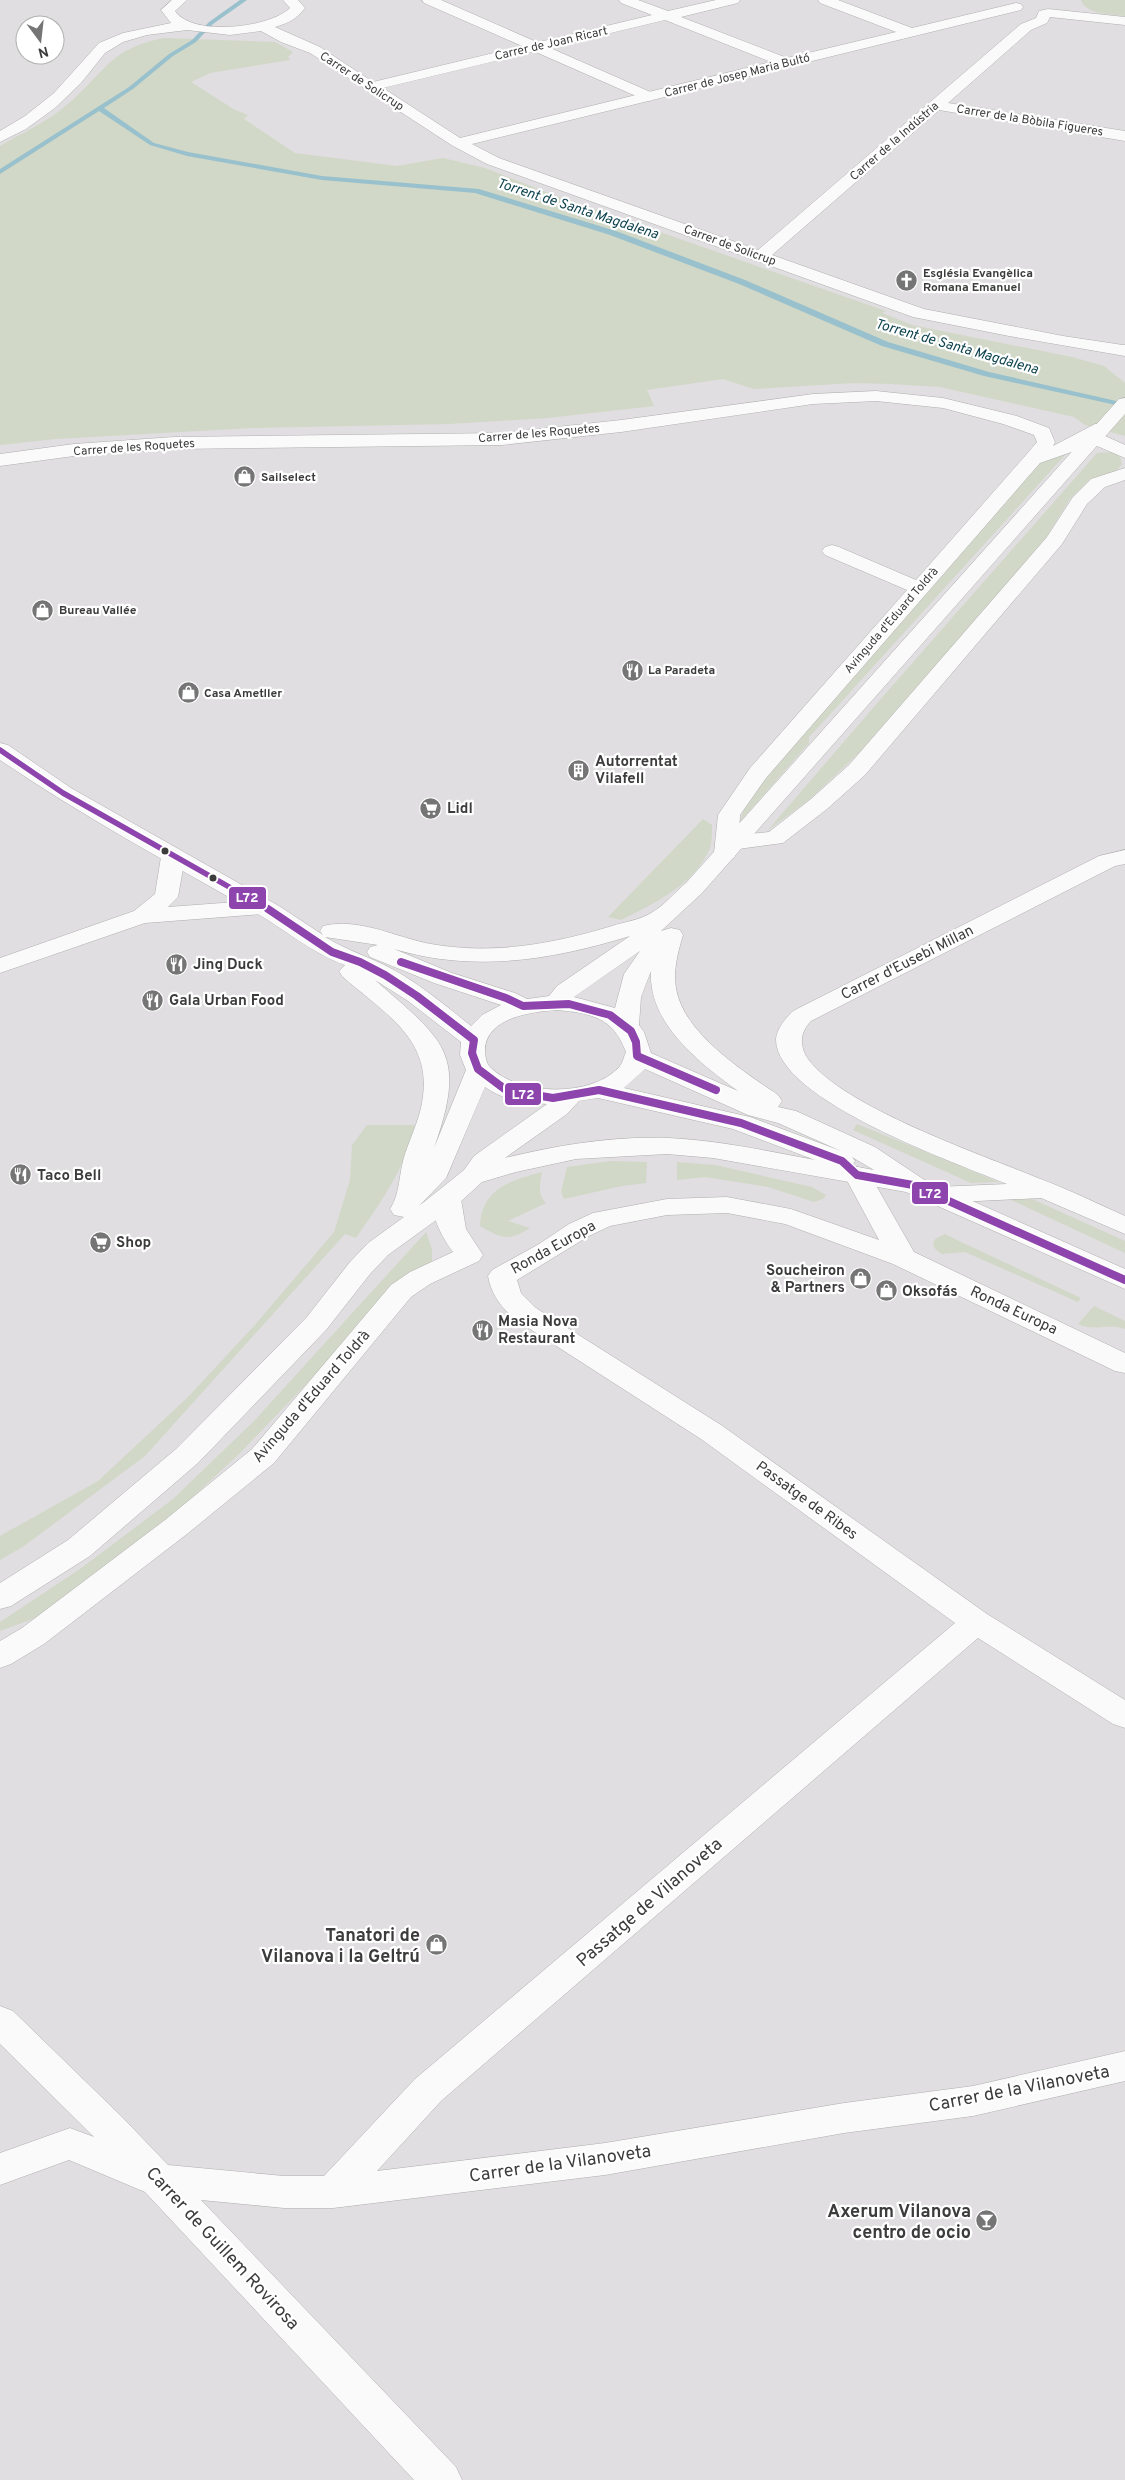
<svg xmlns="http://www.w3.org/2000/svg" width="1125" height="2480" font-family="Overpass,sans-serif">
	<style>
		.green { fill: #d1d8c7 }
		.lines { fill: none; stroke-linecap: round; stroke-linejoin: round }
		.stream { fill: #99c1cd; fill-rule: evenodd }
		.pedestrian-casing { stroke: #b0aeaf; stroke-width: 1 }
		.minor-casing { stroke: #b0aeaf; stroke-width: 1 }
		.tertiary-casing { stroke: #b0aeaf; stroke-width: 1 }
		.pedestrian { fill: #fafafa; fill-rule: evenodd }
		.minor { fill: #fafafa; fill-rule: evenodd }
		.tertiary { fill: #fafafa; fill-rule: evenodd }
		.bus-1-far1-casing { stroke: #fff; stroke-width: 9 }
		.bus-1-casing { stroke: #fff; stroke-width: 11 }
		.bus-1-far1 { stroke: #8e44ad; stroke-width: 5.5 }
		.bus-1 { stroke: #8e44ad; stroke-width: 8 }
		.bus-dot { fill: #3d3c3d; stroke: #fff; stroke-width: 2 }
		.labels { text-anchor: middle; stroke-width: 4.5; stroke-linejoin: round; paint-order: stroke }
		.far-street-label { font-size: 12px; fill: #3d3c3d; stroke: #fff }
		.far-poi-label { font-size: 12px; font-weight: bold; fill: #3d3c3d; stroke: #fff; text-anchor: start }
		.far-water-label { font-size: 14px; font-style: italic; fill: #0e434f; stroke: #fff }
		.poi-label { font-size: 15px; font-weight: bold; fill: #3d3c3d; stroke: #fff; text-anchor: start }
		.street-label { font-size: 15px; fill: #3d3c3d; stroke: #fff }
		.near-street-label { font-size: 18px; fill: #3d3c3d; stroke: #fff }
		.near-poi-label { font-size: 18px; font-weight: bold; fill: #3d3c3d; stroke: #fff; text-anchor: end }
		.line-badge { stroke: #fff; stroke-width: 2 }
		.badge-label { font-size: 14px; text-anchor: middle; font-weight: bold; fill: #fff }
	</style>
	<rect width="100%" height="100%" fill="#e0dee0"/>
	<!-- green -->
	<path class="green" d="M1081,0H1125V16C1112,14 1086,15 1081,0Z
		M165,38L275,42L293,52L288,57L290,60L210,73L191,82L235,110L248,115L244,119L295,153L397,166L443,158L485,168L551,194L886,311L882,313L912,325L1072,357L1104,366L1125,383V436L1085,425L1074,417L940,387L891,384L854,383L754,389L723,379L647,390L654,406L548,418L449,424L252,428L56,439L0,445V146C20,134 45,123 63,108C104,76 107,48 165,38Z
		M1114,452L1120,457L1122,464L1115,472L1090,480L1070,499L1045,539L1028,560L859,753L810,799L768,830L879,701L1097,453Z
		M1066,454L814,732L809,737V743L740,822L745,805L778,764L1041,462Z
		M703,819L712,825C712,832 712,841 710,848C694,885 655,903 621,920L608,917Z
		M857,1124L999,1182L971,1183L853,1130Z
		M367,1125H415C405,1169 381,1202 356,1238L345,1234L145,1456L24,1546L0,1560V1536L98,1481L187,1398L254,1326L334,1232L350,1180L352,1145Z
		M611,1161L647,1162L646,1183L622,1186L564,1199L561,1192L567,1167Z
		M677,1162L715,1165L812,1187L826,1195L823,1199L814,1202L768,1187L705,1177L677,1180Z
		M542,1172C540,1183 537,1194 546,1203L508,1221L530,1228C508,1242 501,1238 480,1226C482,1188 510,1181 542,1172Z
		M1009,1199H1032L1125,1241V1253Z
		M426,1232L432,1249V1262L390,1289L313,1377L239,1454L165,1523L44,1615L0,1631V1622L80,1569L173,1499L253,1422Z
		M945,1234L959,1241L1081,1298L1078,1302L965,1252L942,1254C936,1250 931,1247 935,1239Z
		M1094,1306L1125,1321V1329C1108,1323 1093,1332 1078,1324Z"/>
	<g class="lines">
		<!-- stream -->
		<path class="stream" d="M240,0H247L213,24L196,42L173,56L133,89L104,108L154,143L188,152L322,176L479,189L616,231L745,280L888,342L989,372L1125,403V407L984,376L882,346L739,284L610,235L475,193L322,180L187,156L150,145L99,111L0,174V169L129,87L169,54L192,40L209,22Z"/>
		<defs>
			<path id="pedestrian" d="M422,0H441L655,94L657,97L650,101L645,100L424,3Z"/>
			<path id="minor" d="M172,0H187L175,11C192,37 270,28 290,8L283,0H298L305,8C297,19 288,23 275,27L320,47L373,82L652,15L621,3L619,0H638L668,11L716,0H740L738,3L681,17L787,58L896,32L820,3L818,0H838L912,28L1016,3L1021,4L1023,7L1021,10L472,144L499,158L758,250L1021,24L1036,18L1039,11L1048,9L1125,17V25L1050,17L1047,23L1031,30L948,103L1125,131V141L939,110L772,255L924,309L1063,336L1123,345H1125V356L1009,336L913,317L487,164L453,146L310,53L281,42L261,31L230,35L187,30L147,35L123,42L105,53L81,83L55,108L26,129L0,142V131L25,116L54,93L99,43L123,33L171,23L161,10ZM665,20L771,62L460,138L383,88Z
				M876,391L943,398L1017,416L1049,428L1055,442L1053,446L1095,424H1109L1111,428L1103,435L1125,445V458L1090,443L1077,450L1040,463L766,778L740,815L739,835L769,832L811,799L849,765L1047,537L1073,497L1091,479L1125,468V480L1105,487L1087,504L1062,544L865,775L827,809L783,843L738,849L734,858L726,860L718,858L714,853L718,815L750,768L907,590L825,555L822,551L825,547L832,545L839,547L916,580L1026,455L1037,442L1034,435L1003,424L943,408L876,401L813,404L621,432L502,445L174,449L74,456L0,466V454L74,444L174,437L502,433L621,420L813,394Z
				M173,850L181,852L185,857L178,897L168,907L263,900L271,902L275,907L271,912L263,914L145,923L0,973V958L134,911L155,894L161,857L165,852Z
				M1125,850V864L1115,866L811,1021C800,1032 799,1046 808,1059C843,1107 980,1154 1038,1178C1068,1189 1096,1203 1125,1216V1234L1041,1198L936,1203L926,1201L922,1195L926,1189L936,1187L1007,1184C959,1164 775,1100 776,1039C777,1028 786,1018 793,1011L1099,856Z
				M857,1167L866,1169L870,1175L914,1252L1125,1353V1373L1115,1371L893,1264L785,1224L727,1213L667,1215L610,1226L589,1236L517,1280L521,1293L536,1308L721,1425L987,1614L1125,1700V1728L1113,1724L978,1638L441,2101L377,2171L605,2143L844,2103L973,2086L1125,2051V2081L973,2116L844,2133L605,2175L333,2208H284L201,2200L456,2467L462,2480H414L145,2192L69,2160L0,2185V2153L70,2128L94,2137L0,2044V2006L13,2011L122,2117L168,2165L284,2176H324L415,2079L955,1623L701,1439L516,1320C502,1308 491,1295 488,1276L492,1270L539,1244L569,1224L593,1213L667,1199L727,1197L791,1209L879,1240L844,1175L848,1169Z
				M447,1191L457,1193L461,1199L466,1229L483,1255L479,1261L430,1284L411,1297L274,1463L187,1534L44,1644L11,1664L0,1668V1641L22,1628L165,1520L252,1449L391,1285L410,1272L453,1252C442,1237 426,1210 437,1193Z"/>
			<path id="tertiary" d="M1125,398V414L702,893L661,931L671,928L680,930L683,935C678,952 673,970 676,988C683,1033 743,1071 778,1095L782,1101L778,1107L796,1111L875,1147L923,1179L1125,1269V1289L906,1192L713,1158L667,1154L576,1159L516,1172L482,1182L457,1205L388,1255L370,1274L326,1330L198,1463L90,1556L11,1606L0,1609V1583L68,1540L176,1449L306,1318L350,1262L368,1243L404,1217L394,1215L390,1209C400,1195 399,1172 405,1154C411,1136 421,1116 423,1096C431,1037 381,1011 342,976L339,971L345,965C309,952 281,926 248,908C164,860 79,814 0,760V743L8,745L71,788L279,906L323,935L320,931L323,926C359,917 397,938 431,944C492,955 553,944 612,926C624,922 640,920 651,913C664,906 675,892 686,883L1119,399ZM630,936L557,986L549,996L527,999L515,993L452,973L394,949C474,973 552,960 630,936ZM325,937L378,945L370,947L367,952L370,957L434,983L501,1005L482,1015L471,1026C446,1006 420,984 392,969C370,957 346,950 325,937ZM640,951L624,974L615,1008L574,997ZM651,971C648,1024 700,1063 738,1091L651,1053L644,1032L639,1025L641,997ZM375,980L408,1001L461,1042L460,1055L466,1070L434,1148C468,1052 444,1041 375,980ZM556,1010C591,1013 613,1017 626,1052C624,1056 623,1062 620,1066C593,1098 518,1096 490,1067C486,1063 485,1055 485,1049C487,1017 532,1012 556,1010ZM645,1069L748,1115L778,1123L841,1151L750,1117L624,1088ZM485,1087C502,1100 526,1103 547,1104L474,1156L464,1170L419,1206L446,1178ZM598,1098L733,1129L815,1160C767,1151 717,1140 668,1138C613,1136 558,1145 505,1158L567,1114L579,1101ZM852,1157L874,1170L852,1166L855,1161Z"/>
		</defs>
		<!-- pedestrian casing -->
		<use href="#pedestrian" class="pedestrian-casing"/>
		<!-- minor casing -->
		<use href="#minor" class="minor-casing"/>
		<!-- tertiary casing -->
		<use href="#tertiary" class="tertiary-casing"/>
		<!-- pedestrian -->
		<use href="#pedestrian" class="pedestrian"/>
		<!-- minor -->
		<use href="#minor" class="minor"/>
		<!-- tertiary -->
		<use href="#tertiary" class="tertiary"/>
		<defs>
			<path id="bus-1-far1" d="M0,750L63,793L270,910"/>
			<path id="bus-1" d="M268,909L332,952L360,962L385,975L417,996L474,1040L472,1053L478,1069L506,1090L553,1098L599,1090L741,1123L842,1161L857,1175L913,1185L1125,1280
				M401,962L506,998L523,1006L569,1004L610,1015L631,1031L636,1042L637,1056L716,1090"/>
		</defs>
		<!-- bus-1-far1 casing -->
		<use href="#bus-1-far1" class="bus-1-far1-casing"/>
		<!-- bus-1 casing -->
		<use href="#bus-1" class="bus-1-casing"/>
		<!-- bus-1-far1 -->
		<use href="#bus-1-far1" class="bus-1-far1"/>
		<!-- bus-1 -->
		<use href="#bus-1" class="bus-1"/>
	</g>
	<!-- icons -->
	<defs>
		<symbol id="church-disc" viewBox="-11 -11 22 22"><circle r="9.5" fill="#767576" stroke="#fff"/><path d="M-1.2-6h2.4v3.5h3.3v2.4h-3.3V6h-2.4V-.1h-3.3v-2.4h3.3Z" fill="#fff"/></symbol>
		<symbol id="shop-disc" viewBox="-11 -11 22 22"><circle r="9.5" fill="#767576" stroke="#fff"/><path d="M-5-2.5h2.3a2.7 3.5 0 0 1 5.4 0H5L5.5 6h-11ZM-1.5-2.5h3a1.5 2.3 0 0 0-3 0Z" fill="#fff"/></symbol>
		<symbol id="restaurant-disc" viewBox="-11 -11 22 22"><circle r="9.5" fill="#767576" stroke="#fff"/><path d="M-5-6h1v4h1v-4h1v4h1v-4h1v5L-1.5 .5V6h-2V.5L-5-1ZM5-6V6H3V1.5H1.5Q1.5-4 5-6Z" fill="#fff"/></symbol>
		<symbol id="building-disc" viewBox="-11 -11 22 22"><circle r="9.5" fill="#767576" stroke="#fff"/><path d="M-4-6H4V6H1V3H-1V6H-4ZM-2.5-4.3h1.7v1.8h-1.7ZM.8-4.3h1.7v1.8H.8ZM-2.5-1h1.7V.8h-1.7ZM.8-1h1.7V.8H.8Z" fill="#fff"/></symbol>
		<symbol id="supermarket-disc" viewBox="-11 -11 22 22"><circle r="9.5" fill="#767576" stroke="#fff"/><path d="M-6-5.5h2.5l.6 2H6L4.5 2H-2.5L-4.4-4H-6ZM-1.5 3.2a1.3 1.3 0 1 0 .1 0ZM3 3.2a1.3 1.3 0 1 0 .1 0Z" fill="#fff"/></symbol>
		<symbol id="bar-disc" viewBox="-11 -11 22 22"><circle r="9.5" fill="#767576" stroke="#fff"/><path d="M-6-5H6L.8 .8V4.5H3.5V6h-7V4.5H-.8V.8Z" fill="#fff"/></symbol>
	</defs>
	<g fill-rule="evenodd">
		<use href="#church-disc" x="894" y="268" width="25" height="25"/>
		<use href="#shop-disc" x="232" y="464" width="25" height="25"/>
		<use href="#shop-disc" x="30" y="598" width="25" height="25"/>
		<use href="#restaurant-disc" x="620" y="658" width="25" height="25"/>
		<use href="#shop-disc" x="176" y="680" width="25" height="25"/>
		<use href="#building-disc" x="566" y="758" width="25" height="25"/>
		<use href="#supermarket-disc" x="418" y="796" width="25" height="25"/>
		<use href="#restaurant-disc" x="164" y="952" width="25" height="25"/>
		<use href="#restaurant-disc" x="140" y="988" width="25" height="25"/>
		<use href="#restaurant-disc" x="8" y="1162" width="25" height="25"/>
		<use href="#supermarket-disc" x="88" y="1230" width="25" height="25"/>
		<use href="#shop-disc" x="848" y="1266" width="25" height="25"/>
		<use href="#shop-disc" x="874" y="1278" width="25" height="25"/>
		<use href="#restaurant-disc" x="470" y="1318" width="25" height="25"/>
		<use href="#shop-disc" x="424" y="1932" width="25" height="25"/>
		<use href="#bar-disc" x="974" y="2208" width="25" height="25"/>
	</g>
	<!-- markers -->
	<g class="bus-dot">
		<circle cx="165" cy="851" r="4.5"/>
		<circle cx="213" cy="878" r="4.5"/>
	</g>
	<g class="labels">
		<!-- far-street labels -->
		<g class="far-street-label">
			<text transform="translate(551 43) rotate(-13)" y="4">Carrer de Joan Ricart</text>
			<text transform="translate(737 75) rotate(-14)" y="4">Carrer de Josep Maria Bultó</text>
			<text transform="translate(362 81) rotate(33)" y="4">Carrer de Solicrup</text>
			<text transform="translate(1030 120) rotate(9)" y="4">Carrer de la Bòbila Figueres</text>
			<text transform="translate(894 141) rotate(-41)" y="4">Carrer de la Indústria</text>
			<text transform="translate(730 245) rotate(20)" y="4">Carrer de Solicrup</text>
			<text transform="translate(539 433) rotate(-5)" y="4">Carrer de les Roquetes</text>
			<text transform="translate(134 447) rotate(-4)" y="4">Carrer de les Roquetes</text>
			<text transform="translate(891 620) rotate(-49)" y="4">Avinguda d'Eduard Toldrà</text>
		</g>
		<!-- far-poi labels -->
		<g class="far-poi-label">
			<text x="923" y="277">Església Evangèlica<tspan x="923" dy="14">Romana Emanuel</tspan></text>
			<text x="261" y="481">Sailselect</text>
			<text x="59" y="614">Bureau Vallée</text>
			<text x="648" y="674">La Paradeta</text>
			<text x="204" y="697">Casa Ametller</text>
		</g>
		<!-- far-water labels -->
		<g class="far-water-label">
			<text transform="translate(578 208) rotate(18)" y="5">Torrent de Santa Magdalena</text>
			<text transform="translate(957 346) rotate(16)" y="5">Torrent de Santa Magdalena</text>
		</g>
		<!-- poi labels -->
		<g class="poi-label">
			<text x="595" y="766">Autorrentat<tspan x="595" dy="17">Vilafell</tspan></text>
			<text x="447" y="813">Lidl</text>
			<text x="193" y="969">Jing Duck</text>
			<text x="169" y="1005">Gala Urban Food</text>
			<text x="37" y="1180">Taco Bell</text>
			<text x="116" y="1247">Shop</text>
			<text x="845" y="1275" text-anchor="end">Soucheiron<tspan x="845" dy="17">&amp; Partners</tspan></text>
			<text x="902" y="1296">Oksofás</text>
			<text x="498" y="1326">Masia Nova<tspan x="498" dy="17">Restaurant</tspan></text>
		</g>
		<!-- street labels -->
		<g class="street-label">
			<text transform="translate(907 962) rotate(-27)" y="5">Carrer d'Eusebi Millan</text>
			<text transform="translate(553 1247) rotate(-29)" y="5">Ronda Europa</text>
			<text transform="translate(1014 1310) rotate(25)" y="5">Ronda Europa</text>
			<text transform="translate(311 1396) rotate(-49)" y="5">Avinguda d'Eduard Toldrà</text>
			<text transform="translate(807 1500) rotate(36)" y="5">Passatge de Ribes</text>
		</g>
		<!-- near-street labels -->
		<g class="near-street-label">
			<text transform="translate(649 1902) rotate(-41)" y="6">Passatge de Vilanoveta</text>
			<text transform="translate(1019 2088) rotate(-11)" y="6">Carrer de la Vilanoveta</text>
			<text transform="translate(560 2163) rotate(-8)" y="6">Carrer de la Vilanoveta</text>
			<text transform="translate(223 2248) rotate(47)" y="6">Carrer de Guillem Rovirosa</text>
		</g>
		<!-- near-poi labels -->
		<g class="near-poi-label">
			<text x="420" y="1941">Tanatori de<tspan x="420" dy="21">Vilanova i la Geltrú</tspan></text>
			<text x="971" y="2217">Axerum Vilanova<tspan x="971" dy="21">centro de ocio</tspan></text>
		</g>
	</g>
	<g class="line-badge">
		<rect x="228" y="886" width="39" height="24" rx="5" fill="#8e44ad"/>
		<rect x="504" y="1082" width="38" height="24" rx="5" fill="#8e44ad"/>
		<rect x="911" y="1181" width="38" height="24" rx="5" fill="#8e44ad"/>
	</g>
	<g class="badge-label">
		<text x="247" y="902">L72</text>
		<text x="523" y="1099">L72</text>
		<text x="930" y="1198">L72</text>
	</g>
	<!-- north arrow -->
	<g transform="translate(40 40) rotate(165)"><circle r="24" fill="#ffffff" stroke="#b1b1b1"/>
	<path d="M0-4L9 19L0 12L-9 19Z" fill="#767576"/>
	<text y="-8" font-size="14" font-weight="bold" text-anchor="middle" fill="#3d3c3d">N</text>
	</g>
</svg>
